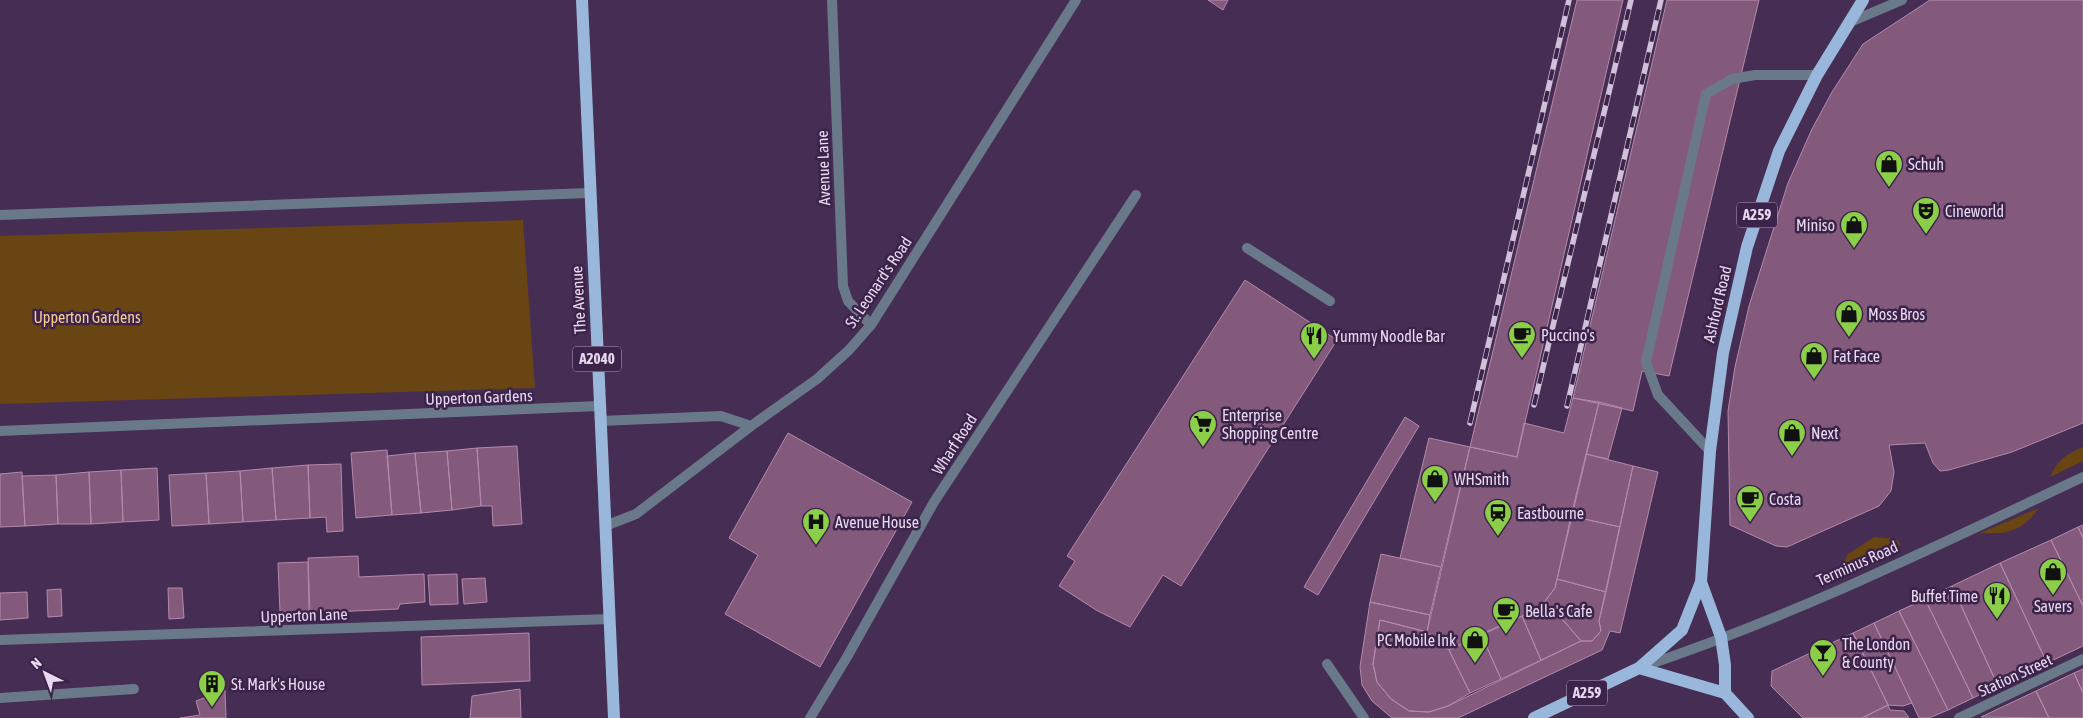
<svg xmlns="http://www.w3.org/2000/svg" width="2083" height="718" font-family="'Asap Condensed',sans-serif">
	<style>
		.green { fill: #684513 }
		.building { fill: #835a7c; stroke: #b589ad }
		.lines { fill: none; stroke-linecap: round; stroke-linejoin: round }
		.lane { stroke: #6a798a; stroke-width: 10 }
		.street { stroke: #6a798a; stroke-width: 10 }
		.primary { stroke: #98b7db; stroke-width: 12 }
		.rail-casing { stroke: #d1c0da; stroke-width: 5.5 }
		.rail { stroke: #3b2349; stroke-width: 4; stroke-dasharray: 11; stroke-linecap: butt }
		.labels { text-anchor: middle; stroke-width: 5; stroke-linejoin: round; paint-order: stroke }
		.shield { fill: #3b2349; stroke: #b4a2bf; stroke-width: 1 }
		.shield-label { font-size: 15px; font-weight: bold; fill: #e8d9f1 }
		.poi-label { font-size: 16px; fill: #e8d9f1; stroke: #3b2349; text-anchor: start }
		.street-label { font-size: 16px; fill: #e8d9f1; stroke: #3b2349 }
		.park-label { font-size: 16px; fill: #f9cc94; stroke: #3b2349 }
	</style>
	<rect width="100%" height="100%" fill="#462d54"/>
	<!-- green -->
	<path class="green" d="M523,220L535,388L0,404V236Z
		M2083,447V461L2050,477C2058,460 2066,454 2083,447Z
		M2039,508C2022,531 2008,535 1980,533Z
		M1874,537L1896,539L1901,544L1837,574L1848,554Z"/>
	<!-- building -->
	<path class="building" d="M1208,0H1228L1223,10Z
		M1577,0H1623L1517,457L1470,447Z
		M1667,0H1759L1669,376L1642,371L1633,411L1573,398Z
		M1930,0H2083V423L2012,452L1949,470L1940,471L1933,463L1925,443L1889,445L1894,472L1891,491L1879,506L1787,547L1776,546L1730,525L1728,411L1735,367L1749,306L1788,183L1812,129L1832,92L1863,44Z
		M1245,280L1337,340L1181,586L1163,575L1130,627L1096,610L1059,586L1075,561L1067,556Z
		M1573,398L1599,402L1555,588L1540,608L1449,650L1427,632L1470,447L1517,457L1524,423L1564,433Z
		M1599,402L1622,408L1608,459L1586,454Z
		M1405,417L1419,426L1318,595L1304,587Z
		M788,433L912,502L820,667L725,614L758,555L729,538Z
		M1429,438L1470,447L1441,567L1400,558Z
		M517,446L522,524L493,526L492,506H481L477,448Z
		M477,448L481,506L452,510L447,451Z
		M387,450L392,515L356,518L351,453Z
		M447,451L452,510L421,513L415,453Z
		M415,453L421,513L392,515L387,456Z
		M1586,454L1633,466L1620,527L1571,516Z
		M341,464L343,531L327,532L326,517L310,518L308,465Z
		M308,465L310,518L276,520L272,468Z
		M1633,466L1658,472L1620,633L1610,631L1602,650L1458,718H1392L1372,701L1362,685L1360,667L1370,602L1430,615L1427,632L1380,620L1373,664L1377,682L1391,699L1409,711L1429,712L1448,706L1581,641H1592L1601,631L1599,621Z
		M157,468L159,520L123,522L121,470Z
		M272,468L276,520L243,522L240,471Z
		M121,470L123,522L91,524L89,472Z
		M240,471L243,522L209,524L206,473Z
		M22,472L25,526L0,527V474Z
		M89,472L91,524H58L56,475Z
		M206,473L209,524L172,526L169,475Z
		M56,475L58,524L25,526L22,476Z
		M1571,516L1620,527L1606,592L1557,579Z
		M2083,525V538L2078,527Z
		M2078,527L2083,538V606L2051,540Z
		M2051,540L2083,606V646L2047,663L2000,563Z
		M1381,554L1441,567L1430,615L1370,602Z
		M358,556L359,577L424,574L425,602L400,604L398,609L310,613L308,558Z
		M308,562L309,611L280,612L278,563Z
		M2000,563L2047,663L1998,686L1952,586Z
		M457,574L458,604L430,605L428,575Z
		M485,578L487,602L464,604L462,579Z
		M1557,579L1606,592L1599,621L1601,631L1592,641H1581L1563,620L1540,608L1555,588Z
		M1952,586L1998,686L1973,698L1925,599Z
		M168,588H182L184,618L169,619Z
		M61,589L62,616L48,617L47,590Z
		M27,592L28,618L0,620V593Z
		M1925,599L1973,698L1948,710L1899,611Z
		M1540,608L1563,620L1581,641L1541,660L1522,616Z
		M1899,611L1948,710L1929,718H1919L1874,623Z
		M1522,616L1541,660L1501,679L1481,634Z
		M1380,620L1427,632L1449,650L1470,693L1448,706L1429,712L1409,711L1391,699L1377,682L1373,664Z
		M1874,623L1912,703L1903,706L1888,705L1853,633Z
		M529,633L530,681L422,685L421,637Z
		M1853,633L1888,705L1862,718H1803L1771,686L1772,671Z
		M1481,634L1501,679L1470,693L1449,650Z
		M2083,669V693L2074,673Z
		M2074,673L2083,693V718H2049L2036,691Z
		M520,689L521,718H470L472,696Z
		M225,690L226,718H180L200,715L196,701Z
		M2036,691L2049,718L1981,717Z
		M1888,705L1890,710L1904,711L1909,718H1862Z"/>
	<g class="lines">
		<!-- lane -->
		<path class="lane" d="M1848,23L1902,0
			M1247,248L1330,301
			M1710,451L1658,395L1646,362L1706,94L1732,79L1755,75H1817
			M0,640L610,619
			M1327,664L1364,718
			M0,698L134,689"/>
		<!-- street -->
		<path class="street" d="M832,0L843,286L848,301L871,325
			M0,215L589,193
			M600,421L721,416L751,426
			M0,431L599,406
			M605,526L636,514L751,426L817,379L849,350L871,325L1076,0
			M1641,667C1793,617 1938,545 2083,477
			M810,718L847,657L934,502L1136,195
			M1959,718L2083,659"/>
		<!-- primary -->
		<path class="primary" d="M582,0L614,718
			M1639,668L1725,693L1748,718
			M1725,693V665L1721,637L1701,582L1710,451L1723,353L1747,247L1779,151L1817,75L1863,0
			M1534,718L1639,668L1682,630L1701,582"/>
		<defs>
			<path id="rail" d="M1534,405L1631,0
				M1567,406L1661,0
				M1470,423L1569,0"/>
		</defs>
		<!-- rail casing -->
		<use href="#rail" class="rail-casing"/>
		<!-- rail -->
		<use href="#rail" class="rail"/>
	</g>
	<!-- icons -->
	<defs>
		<symbol id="shop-pin" viewBox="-11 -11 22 30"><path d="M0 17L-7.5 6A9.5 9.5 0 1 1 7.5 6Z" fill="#8bce47" stroke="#3b2349"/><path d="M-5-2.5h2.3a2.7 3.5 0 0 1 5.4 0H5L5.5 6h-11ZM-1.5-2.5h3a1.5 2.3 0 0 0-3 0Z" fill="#111"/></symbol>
		<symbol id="theatre-pin" viewBox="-11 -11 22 30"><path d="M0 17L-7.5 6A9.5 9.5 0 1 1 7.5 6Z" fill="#8bce47" stroke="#3b2349"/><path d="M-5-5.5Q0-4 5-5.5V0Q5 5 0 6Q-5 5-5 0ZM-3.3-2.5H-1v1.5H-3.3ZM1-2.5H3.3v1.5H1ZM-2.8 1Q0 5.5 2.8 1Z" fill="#111"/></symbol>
		<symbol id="cafe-pin" viewBox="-11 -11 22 30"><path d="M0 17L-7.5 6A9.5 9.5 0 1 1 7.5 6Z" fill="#8bce47" stroke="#3b2349"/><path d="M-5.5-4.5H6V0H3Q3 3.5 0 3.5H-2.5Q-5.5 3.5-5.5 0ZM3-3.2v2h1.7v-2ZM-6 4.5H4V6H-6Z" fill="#111"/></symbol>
		<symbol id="restaurant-pin" viewBox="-11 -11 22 30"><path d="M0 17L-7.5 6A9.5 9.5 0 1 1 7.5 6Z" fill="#8bce47" stroke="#3b2349"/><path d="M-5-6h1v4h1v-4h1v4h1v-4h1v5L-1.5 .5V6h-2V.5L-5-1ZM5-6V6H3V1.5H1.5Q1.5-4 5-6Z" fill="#111"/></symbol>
		<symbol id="supermarket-pin" viewBox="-11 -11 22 30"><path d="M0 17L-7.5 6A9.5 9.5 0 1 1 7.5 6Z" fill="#8bce47" stroke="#3b2349"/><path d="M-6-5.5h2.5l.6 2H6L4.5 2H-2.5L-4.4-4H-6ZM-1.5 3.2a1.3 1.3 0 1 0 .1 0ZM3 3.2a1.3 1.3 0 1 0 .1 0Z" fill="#111"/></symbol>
		<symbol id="station-pin" viewBox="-11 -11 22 30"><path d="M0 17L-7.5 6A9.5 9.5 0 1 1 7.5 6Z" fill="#8bce47" stroke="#3b2349"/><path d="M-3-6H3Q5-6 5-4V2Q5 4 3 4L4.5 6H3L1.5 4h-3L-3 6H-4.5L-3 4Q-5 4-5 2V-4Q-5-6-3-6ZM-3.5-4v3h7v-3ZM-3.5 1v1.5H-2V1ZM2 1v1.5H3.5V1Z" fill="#111"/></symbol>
		<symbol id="hospital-pin" viewBox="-11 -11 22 30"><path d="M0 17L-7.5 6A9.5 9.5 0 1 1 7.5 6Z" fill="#8bce47" stroke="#3b2349"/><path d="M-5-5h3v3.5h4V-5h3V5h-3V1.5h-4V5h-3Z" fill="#111"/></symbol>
		<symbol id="bar-pin" viewBox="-11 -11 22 30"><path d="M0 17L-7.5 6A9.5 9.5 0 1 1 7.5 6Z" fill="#8bce47" stroke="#3b2349"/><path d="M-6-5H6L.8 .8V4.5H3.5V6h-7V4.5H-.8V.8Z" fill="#111"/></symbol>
		<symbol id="building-pin" viewBox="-11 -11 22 30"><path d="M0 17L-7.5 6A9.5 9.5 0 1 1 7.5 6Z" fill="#8bce47" stroke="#3b2349"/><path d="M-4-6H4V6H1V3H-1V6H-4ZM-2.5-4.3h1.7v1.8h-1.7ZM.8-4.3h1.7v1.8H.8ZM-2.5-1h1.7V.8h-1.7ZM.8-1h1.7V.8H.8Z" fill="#111"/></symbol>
	</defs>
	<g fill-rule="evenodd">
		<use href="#shop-pin" x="1873" y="148" width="32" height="43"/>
		<use href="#theatre-pin" x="1910" y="195" width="32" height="43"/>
		<use href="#shop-pin" x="1838" y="209" width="32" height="43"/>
		<use href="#shop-pin" x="1833" y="298" width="32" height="43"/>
		<use href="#cafe-pin" x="1506" y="319" width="32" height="43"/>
		<use href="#restaurant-pin" x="1298" y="320" width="32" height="43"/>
		<use href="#shop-pin" x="1798" y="340" width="32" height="43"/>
		<use href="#supermarket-pin" x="1187" y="408" width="32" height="43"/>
		<use href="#shop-pin" x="1776" y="417" width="32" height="43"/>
		<use href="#shop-pin" x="1419" y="463" width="32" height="43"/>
		<use href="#cafe-pin" x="1734" y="483" width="32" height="43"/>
		<use href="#station-pin" x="1482" y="497" width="32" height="43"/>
		<use href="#hospital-pin" x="800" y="506" width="32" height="43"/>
		<use href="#shop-pin" x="2037" y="556" width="32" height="43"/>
		<use href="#restaurant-pin" x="1981" y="580" width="32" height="43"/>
		<use href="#cafe-pin" x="1490" y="595" width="32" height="43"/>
		<use href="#shop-pin" x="1459" y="624" width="32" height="43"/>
		<use href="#bar-pin" x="1807" y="637" width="32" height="43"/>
		<use href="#building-pin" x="196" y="668" width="32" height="43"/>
	</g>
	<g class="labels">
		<!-- shield labels -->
		<g class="shield">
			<rect x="1737" y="202.5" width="40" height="25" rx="4"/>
			<rect x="573" y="346.5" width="48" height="25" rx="4"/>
			<rect x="1567" y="680.5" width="40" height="25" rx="4"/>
		</g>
		<g class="shield-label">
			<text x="1757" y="220">A259</text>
			<text x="597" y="364">A2040</text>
			<text x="1587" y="698">A259</text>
		</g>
		<!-- poi labels -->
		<g class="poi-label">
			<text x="1908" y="170">Schuh</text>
			<text x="1945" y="217">Cineworld</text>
			<text x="1835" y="231" text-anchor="end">Miniso</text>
			<text x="1868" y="320">Moss Bros</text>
			<text x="1541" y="341">Puccino's</text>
			<text x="1333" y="342">Yummy Noodle Bar</text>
			<text x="1833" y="362">Fat Face</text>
			<text x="1222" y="421">Enterprise<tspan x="1222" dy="18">Shopping Centre</tspan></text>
			<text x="1811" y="439">Next</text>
			<text x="1454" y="485">WHSmith</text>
			<text x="1769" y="505">Costa</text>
			<text x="1517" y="519">Eastbourne</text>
			<text x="835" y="528">Avenue House</text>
			<text x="1978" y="602" text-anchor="end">Buffet Time</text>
			<text x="2053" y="612" text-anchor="middle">Savers</text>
			<text x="1525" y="617">Bella's Cafe</text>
			<text x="1456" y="646" text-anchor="end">PC Mobile Ink</text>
			<text x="1842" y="650">The London<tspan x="1842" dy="18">&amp; County</tspan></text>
			<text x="231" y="690">St. Mark's House</text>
		</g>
		<!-- street labels -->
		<g class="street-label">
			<text transform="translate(823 168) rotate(-92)" y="6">Avenue Lane</text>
			<text transform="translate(878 282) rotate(-56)" y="6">St. Leonard's Road</text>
			<text transform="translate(578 300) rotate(-93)" y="6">The Avenue</text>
			<text transform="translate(1717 304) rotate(-77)" y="6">Ashford Road</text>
			<text transform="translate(479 397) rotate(-2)" y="6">Upperton Gardens</text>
			<text transform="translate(954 444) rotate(-57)" y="6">Wharf Road</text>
			<text transform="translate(1857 563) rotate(-24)" y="6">Terminus Road</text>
			<text transform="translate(304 615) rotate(-2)" y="6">Upperton Lane</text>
			<text transform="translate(2015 675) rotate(-25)" y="6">Station Street</text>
		</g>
		<!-- park labels -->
		<g class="park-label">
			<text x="87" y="323">Upperton Gardens</text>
		</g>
	</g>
	<!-- north arrow -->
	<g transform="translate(45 673) rotate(318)" stroke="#3b2349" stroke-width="4" paint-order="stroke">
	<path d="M0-4L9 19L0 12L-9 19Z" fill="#e8d9f1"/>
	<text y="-8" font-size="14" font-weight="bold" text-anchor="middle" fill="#e8d9f1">N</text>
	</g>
</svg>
